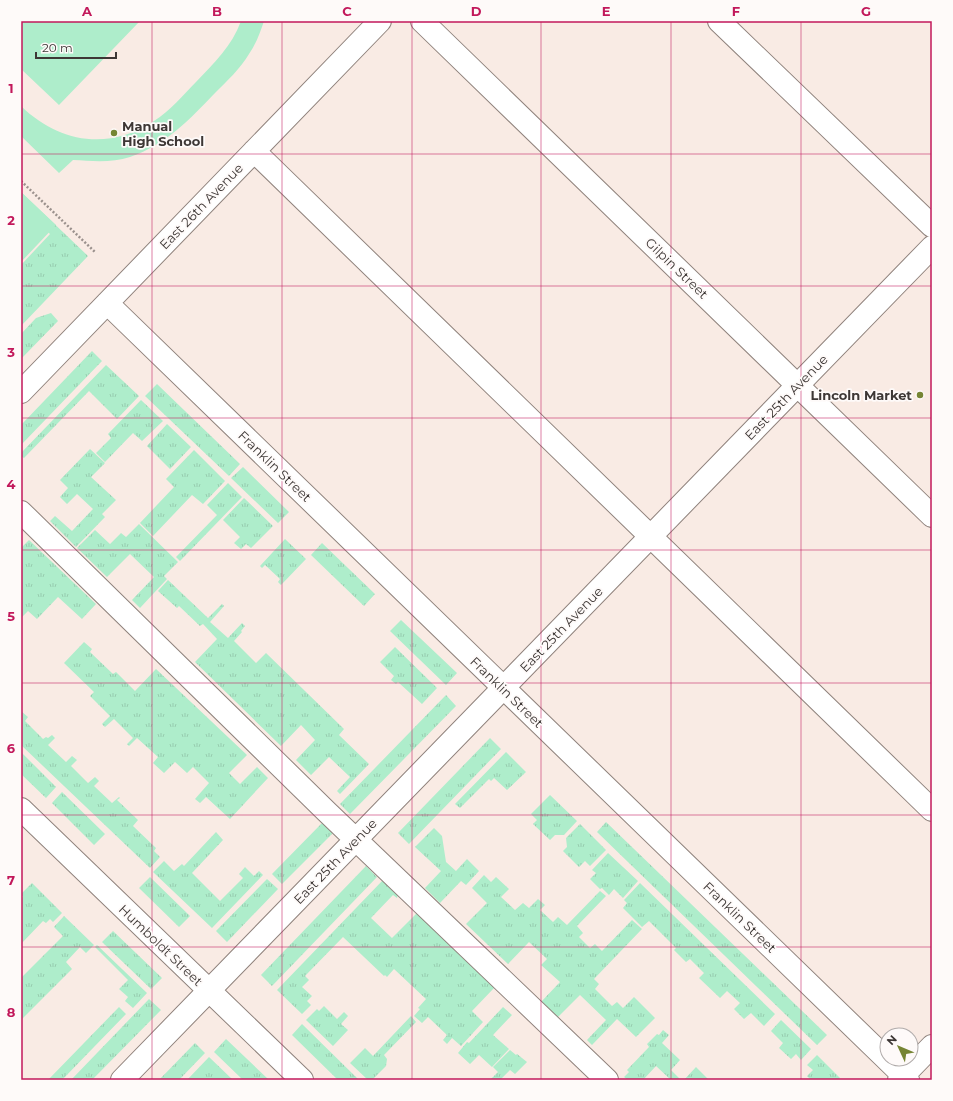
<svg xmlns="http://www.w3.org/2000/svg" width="953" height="1101" font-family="Montserrat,sans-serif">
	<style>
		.grass { fill: url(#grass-tufts) }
		.pitch { fill: #aeedcb }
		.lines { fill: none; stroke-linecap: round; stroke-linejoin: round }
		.minor-casing { stroke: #8f827c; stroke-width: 24 }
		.path { stroke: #9b918d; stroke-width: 2.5; stroke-dasharray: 2 2; stroke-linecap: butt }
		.minor { stroke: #fff; stroke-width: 22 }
		.grid { fill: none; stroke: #c2185b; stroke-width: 1; stroke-opacity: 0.55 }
		.poi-dot { fill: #768534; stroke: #fefaf9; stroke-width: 1.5 }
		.labels { text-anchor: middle; stroke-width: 3.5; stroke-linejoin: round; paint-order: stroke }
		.poi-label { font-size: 13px; font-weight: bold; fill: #3d3735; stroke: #fefaf9; text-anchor: start }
		.street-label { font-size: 13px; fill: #3d3735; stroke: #fefaf9 }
		.neatline { fill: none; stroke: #c2185b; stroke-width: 1.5 }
		.grid-label { font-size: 13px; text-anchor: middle; font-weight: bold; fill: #c2185b }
	</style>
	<defs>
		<pattern id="grass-tufts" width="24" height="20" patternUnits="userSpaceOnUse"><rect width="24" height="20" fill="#aeedcb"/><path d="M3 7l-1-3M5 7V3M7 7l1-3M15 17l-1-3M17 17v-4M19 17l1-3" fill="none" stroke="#97ccaf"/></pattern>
	</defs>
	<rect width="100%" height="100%" fill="#f9ebe4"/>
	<!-- grass -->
	<path class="grass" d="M21,192L88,256L21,326V265L50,234L21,206Z
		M51,313L58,321L21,359V334L36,318Z
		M92,351L102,361L21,445V425Z
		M106,365L139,396L117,419L89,391L24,458L21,456V453Z
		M157,384L240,464L229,476L145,396Z
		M141,400L163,421L142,441L133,433L105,462L96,453L111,438L108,434Z
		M167,424L191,447L170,469L147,446Z
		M90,449L105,463L91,477L116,500L102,514L105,517L76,547L50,521L55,516L72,531L93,509L77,494L67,504L60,497L68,488L60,480Z
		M194,450L225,481L203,504L192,495L153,536L140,523L174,487L166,479Z
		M243,467L289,512L278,523L231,478Z
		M228,483L242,497L180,561L176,557L217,515L207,505Z
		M244,498L273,526L251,548L246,544L241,549L234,543L240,537L223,520Z
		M139,524L178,562L164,576L167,579L140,608L132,600L154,577L130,554L107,577L77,548L95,530L110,544L121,533L126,537Z
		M285,539L306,559L281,585L278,582L280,579L265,565L262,568L260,566Z
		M29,540L96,604L82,619L58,597L37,619L28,611L21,618V548Z
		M322,543L375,594L364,606L311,555Z
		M168,580L208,618L222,604L224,606L210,622L228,638L242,623L245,626L241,631L242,632L234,641L256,663L266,653L344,729L339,735L369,764L340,794L337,791L350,777L329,757L311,775L296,760L315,740L301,725L281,746L195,662L217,639L203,624L200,626L179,606L177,608L158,591Z
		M401,620L457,673L446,685L390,631Z
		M84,642L92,649L90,652L113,674L116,672L135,691L156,669L247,755L229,773L240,784L257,767L268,778L230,819L206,797L200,803L195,799L209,783L193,767L187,773L175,762L164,773L153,763L158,757L137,738L129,746L127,744L133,738L114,719L105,727L102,724L110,716L90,696L94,692L64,663Z
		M395,647L437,688L422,704L398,682L396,684L391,680L394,676L380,662Z
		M446,695L456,706L350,814L340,804Z
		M21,711L28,717L25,721L43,739L46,737L48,738L52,735L55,738L48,745L66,762L72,756L77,760L71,766L88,783L95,777L99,781L94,786L112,803L119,797L120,798L117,800L138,820L133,826L156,848L154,851L160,857L150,868L21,745Z
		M490,738L501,749L409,844L398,833Z
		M21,752L56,787L46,798L21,774Z
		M506,752L526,772L507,790L494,778L491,781L489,779L460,808L455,804Z
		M62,792L105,834L94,845L52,803Z
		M550,795L577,821L564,835H555L550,840L533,824L537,820L531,814Z
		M323,822L334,832L282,884L272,874Z
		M606,822L827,1035L817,1045L597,832Z
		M580,824L606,850L590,866L585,861L579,867L563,851L567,847L566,838Z
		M434,828L442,836L446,862L456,871L467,859L479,871L466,885L461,881L440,903L425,888L441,871L415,847Z
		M216,832L223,840L192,873L220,901L243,878L239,874L245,867L254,876L259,871L263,875L212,928L153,872L164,861L174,871L182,864L184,866Z
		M608,853L638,881L623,898L614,889L609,895L602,888L600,889L590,879L596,873L592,870Z
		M366,866L377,877L272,986L261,975Z
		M484,875L491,882L496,877L509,889L501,897L515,910L523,903L529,908L538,899L545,905L540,910L553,922L558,917L567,925L600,891L606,896L577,926L583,933L579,937L590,948L595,944L602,951L632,920L642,929L594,979L599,984L595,989L612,1006L617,1002L623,1008L634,997L655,1018L636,1037L617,1019L592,1045L587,1040L606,1020L580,995L557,1018L541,1002L560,982L541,965L547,959L529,942L508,964L466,924L487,903L472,888Z
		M150,877L190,916L179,927L139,888Z
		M267,879L278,889L227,942L216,931Z
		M383,880L398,894L397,898L393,895L371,918L392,938L417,913L495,987L472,1011L483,1022L461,1046L452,1038L447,1044L443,1040L447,1035L428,1017L422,1023L414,1016L420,1009L418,1008L426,999L394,969L387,977L385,975L384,976L343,937L305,976L309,980L302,987L312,996L307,1001L311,1005L302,1014L277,990Z
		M32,883L62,913L53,922L50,919L46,923L43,921L21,944V898L23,897L21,894Z
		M640,883L775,1014L764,1026L751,1013L744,1019L734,1009L740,1003L727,991L720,998L699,978L704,973L690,959L686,962L674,950L676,948L649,921L642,927L623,908L627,903L624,900Z
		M64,916L94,945L86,953L80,947L66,962L72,969L21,1020V978L63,936L54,927Z
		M113,931L162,978L151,989L102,942Z
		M97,945L147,993L133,1008L125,1001L128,997L119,989L128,980L95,947Z
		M149,999L161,1010L92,1080H71Z
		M324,1006L337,1019L344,1012L348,1016L341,1024L348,1030L333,1046L306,1020L317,1009L319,1011Z
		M119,1007L126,1014L62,1080H48Z
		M503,1007L512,1015L493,1035L509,1049L492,1067L479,1055L470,1064L458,1053L467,1042L469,1043Z
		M411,1016L416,1022L384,1055L387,1059L386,1066L372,1080H368L350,1063L365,1048L373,1056Z
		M781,1020L811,1049L801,1060L796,1054L791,1059L779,1048L783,1043L771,1031Z
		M302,1024L359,1080H338L292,1035Z
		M663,1030L669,1035L662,1043L680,1060L671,1070L681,1080H671L656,1066L643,1080H628L624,1077L629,1072L627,1070L649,1047L647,1044L657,1034L659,1035Z
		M226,1039L268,1079L267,1080H243L214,1052Z
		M195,1043L205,1053L179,1080H159Z
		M510,1050L516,1055L517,1054L527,1062L515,1074L510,1070L500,1080H490L498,1072L493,1067Z
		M817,1055L840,1078L838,1080H811L807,1076L813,1070L807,1065Z
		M209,1057L233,1080H187Z
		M696,1067L709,1080H684Z"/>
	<!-- pitch -->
	<path class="pitch" d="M21,21H140L59,105L21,69Z
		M241,21H264C260,33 256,44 249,54C240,69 227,81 215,93C189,120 167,144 130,157C112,163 92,161 73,160L59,173L21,136V106C59,143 109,151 154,121C170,111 183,95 196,82C214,63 232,46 241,21Z
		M21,192L56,225L21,262Z"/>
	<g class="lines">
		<defs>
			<path id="minor" d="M422,21L932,516
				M719,21L932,226
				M254,151L932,810
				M107,303L908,1080
				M21,392L380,21
				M21,512L327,812L607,1080
				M21,809L302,1080
				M122,1080L932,247
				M899,1080L932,1046"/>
		</defs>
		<!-- minor casing -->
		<use href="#minor" class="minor-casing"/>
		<!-- path -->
		<path class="path" d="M21,181L96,253"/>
		<!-- minor -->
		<use href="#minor" class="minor"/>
	</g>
	<!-- grid -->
	<path class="grid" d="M152,21V1080M282,21V1080M412,21V1080M541,21V1080M671,21V1080M801,21V1080M21,154H932M21,286H932M21,418H932M21,550H932M21,683H932M21,815H932M21,947H932"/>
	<!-- markers -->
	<g class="poi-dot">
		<circle cx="114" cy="133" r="4"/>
		<circle cx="920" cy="395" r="4"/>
	</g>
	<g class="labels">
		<!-- poi labels -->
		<g class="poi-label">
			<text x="122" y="131">Manual<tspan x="122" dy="15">High School</tspan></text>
			<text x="912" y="400" text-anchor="end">Lincoln Market</text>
		</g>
		<!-- street labels -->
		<g class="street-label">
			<text transform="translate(201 206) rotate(-46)" y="5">East 26th Avenue</text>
			<text transform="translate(677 268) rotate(44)" y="5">Gilpin Street</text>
			<text transform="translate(786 397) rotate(-46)" y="5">East 25th Avenue</text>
			<text transform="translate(275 466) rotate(44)" y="5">Franklin Street</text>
			<text transform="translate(561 629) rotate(-46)" y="5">East 25th Avenue</text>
			<text transform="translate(507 692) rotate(44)" y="5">Franklin Street</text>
			<text transform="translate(335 861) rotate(-46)" y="5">East 25th Avenue</text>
			<text transform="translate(740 917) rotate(44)" y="5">Franklin Street</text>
			<text transform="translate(161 945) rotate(44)" y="5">Humboldt Street</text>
		</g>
	</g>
	<!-- border -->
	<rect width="953" height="1101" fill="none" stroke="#fefaf9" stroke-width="44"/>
	<!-- north arrow -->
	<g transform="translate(899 1047) rotate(314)"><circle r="19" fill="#fefaf9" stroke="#b1acab"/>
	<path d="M0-3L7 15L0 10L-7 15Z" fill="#768534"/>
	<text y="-6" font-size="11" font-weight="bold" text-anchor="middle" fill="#3d3735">N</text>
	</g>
	<!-- scale -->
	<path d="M36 52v6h80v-6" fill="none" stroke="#3d3735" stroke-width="2"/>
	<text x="42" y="52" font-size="12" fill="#3d3735" stroke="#fefaf9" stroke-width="3" paint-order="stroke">20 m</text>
	<rect x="22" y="22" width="909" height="1057" class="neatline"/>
	<g class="grid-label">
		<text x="87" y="16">A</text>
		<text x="217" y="16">B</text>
		<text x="347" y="16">C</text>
		<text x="476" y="16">D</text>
		<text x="606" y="16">E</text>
		<text x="736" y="16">F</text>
		<text x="866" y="16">G</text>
		<text x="11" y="93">1</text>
		<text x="11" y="225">2</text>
		<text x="11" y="357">3</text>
		<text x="11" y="489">4</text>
		<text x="11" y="621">5</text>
		<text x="11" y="753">6</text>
		<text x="11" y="885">7</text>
		<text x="11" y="1017">8</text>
	</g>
</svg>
